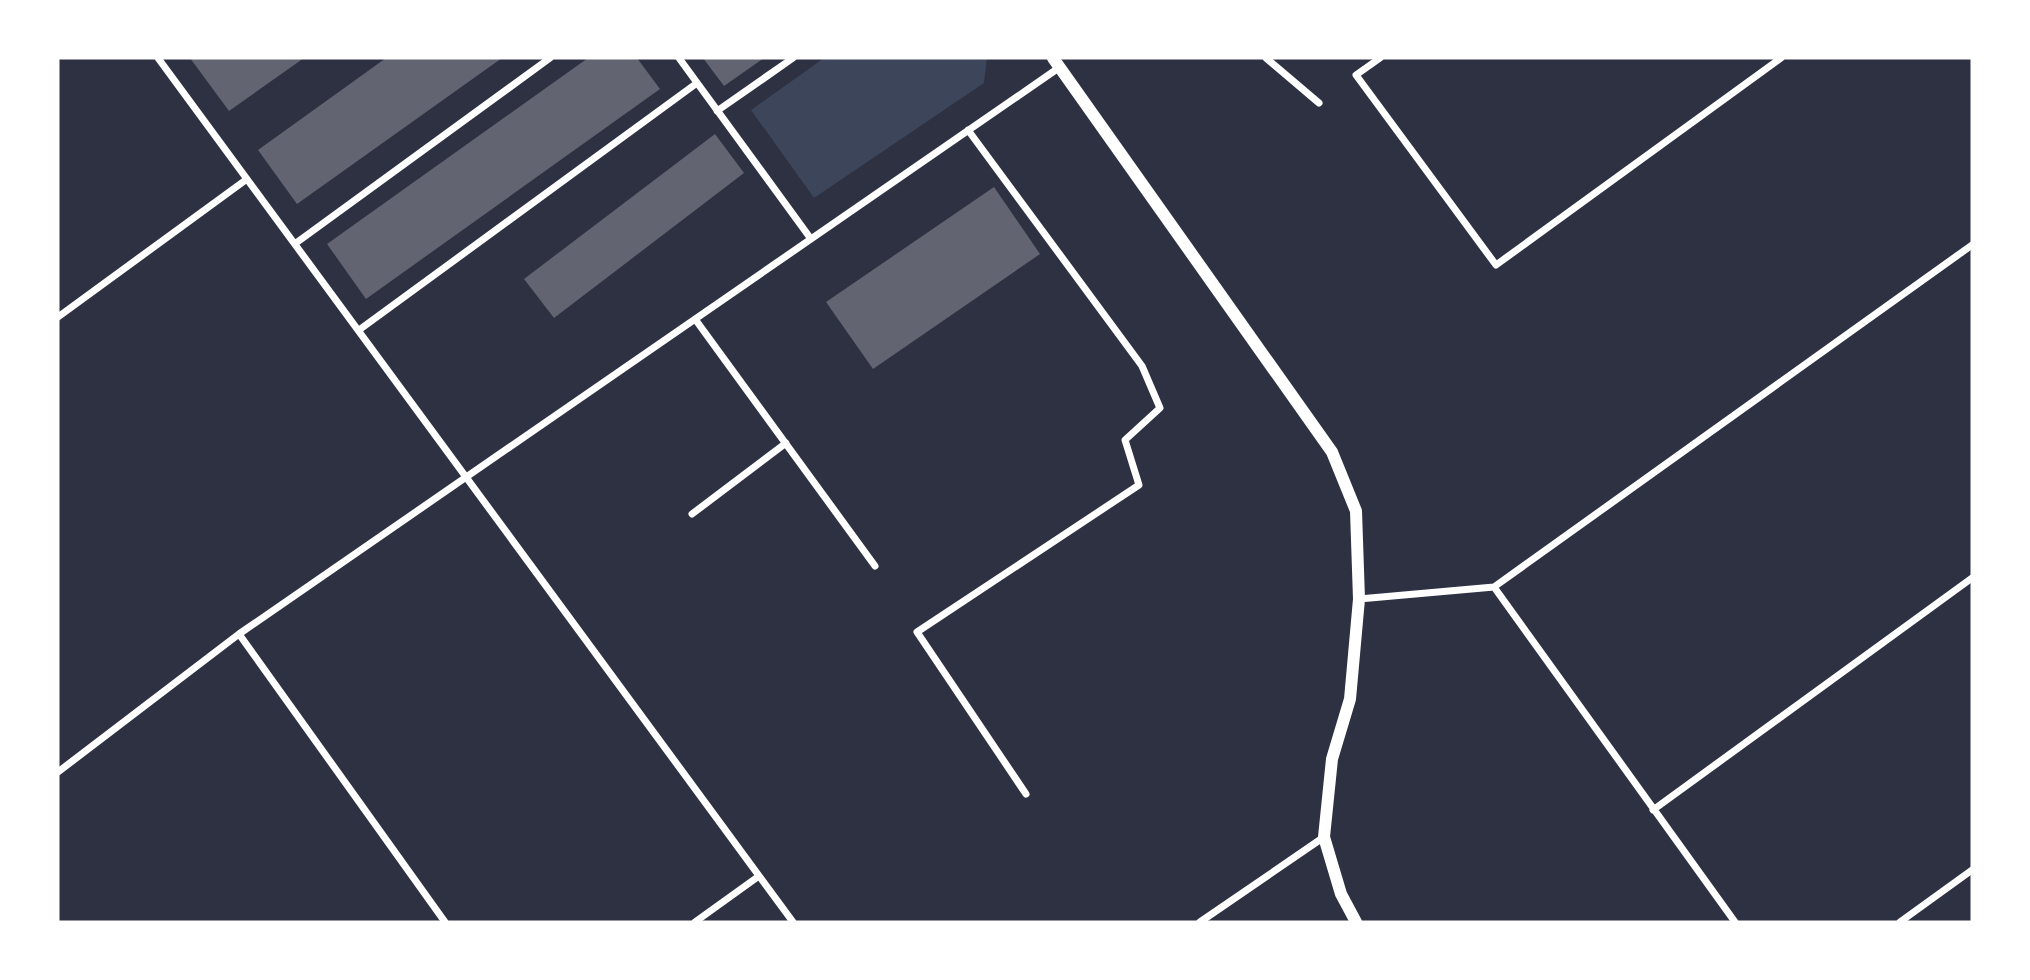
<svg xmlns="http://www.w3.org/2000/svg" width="2030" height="980" font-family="'Noto Serif',serif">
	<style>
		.green { fill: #3c4559 }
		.building { fill: #626471 }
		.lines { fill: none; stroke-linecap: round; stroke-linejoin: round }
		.minor { stroke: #fff; stroke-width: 7 }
		.tertiary { stroke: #fff; stroke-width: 12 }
	</style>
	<rect width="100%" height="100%" fill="#2d3142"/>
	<!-- green -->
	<path class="green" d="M824,58H987L984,83L814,198L751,110Z"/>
	<!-- building -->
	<path class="building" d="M190,58H304L229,111Z
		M386,58H502L297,204L258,150Z
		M588,58H637L660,89L366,299L327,244Z
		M703,58H764L724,86Z
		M715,134L744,173L554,318L524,279Z
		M994,187L1040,254L873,369L826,302Z"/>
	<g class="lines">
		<!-- minor -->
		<path class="minor" d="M158,58L793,922
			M679,58L811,239
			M1266,58L1319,103
			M1380,58L1356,75L1496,265L1781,58
			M717,111L793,58
			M968,130L1142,366L1160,408L1125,440L1139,485L917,632L1026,794
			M296,243L550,58
			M58,317L247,179
			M695,319L875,566
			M359,330L697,83
			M692,514L786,443
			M1494,587L1735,922
			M1359,599L1494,587L1972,245
			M239,634L445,922
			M58,772L239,634L1060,67
			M1653,810L1972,578
			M695,922L759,876
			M1200,922L1324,837
			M1900,922L1972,870"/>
		<!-- tertiary -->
		<path class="tertiary" d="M1053,58L1332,452L1356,511L1359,599L1350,699L1332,759L1324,837L1341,894L1356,922"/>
	</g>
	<!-- border -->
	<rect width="2030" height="980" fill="none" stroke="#ffffff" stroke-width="119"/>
</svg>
